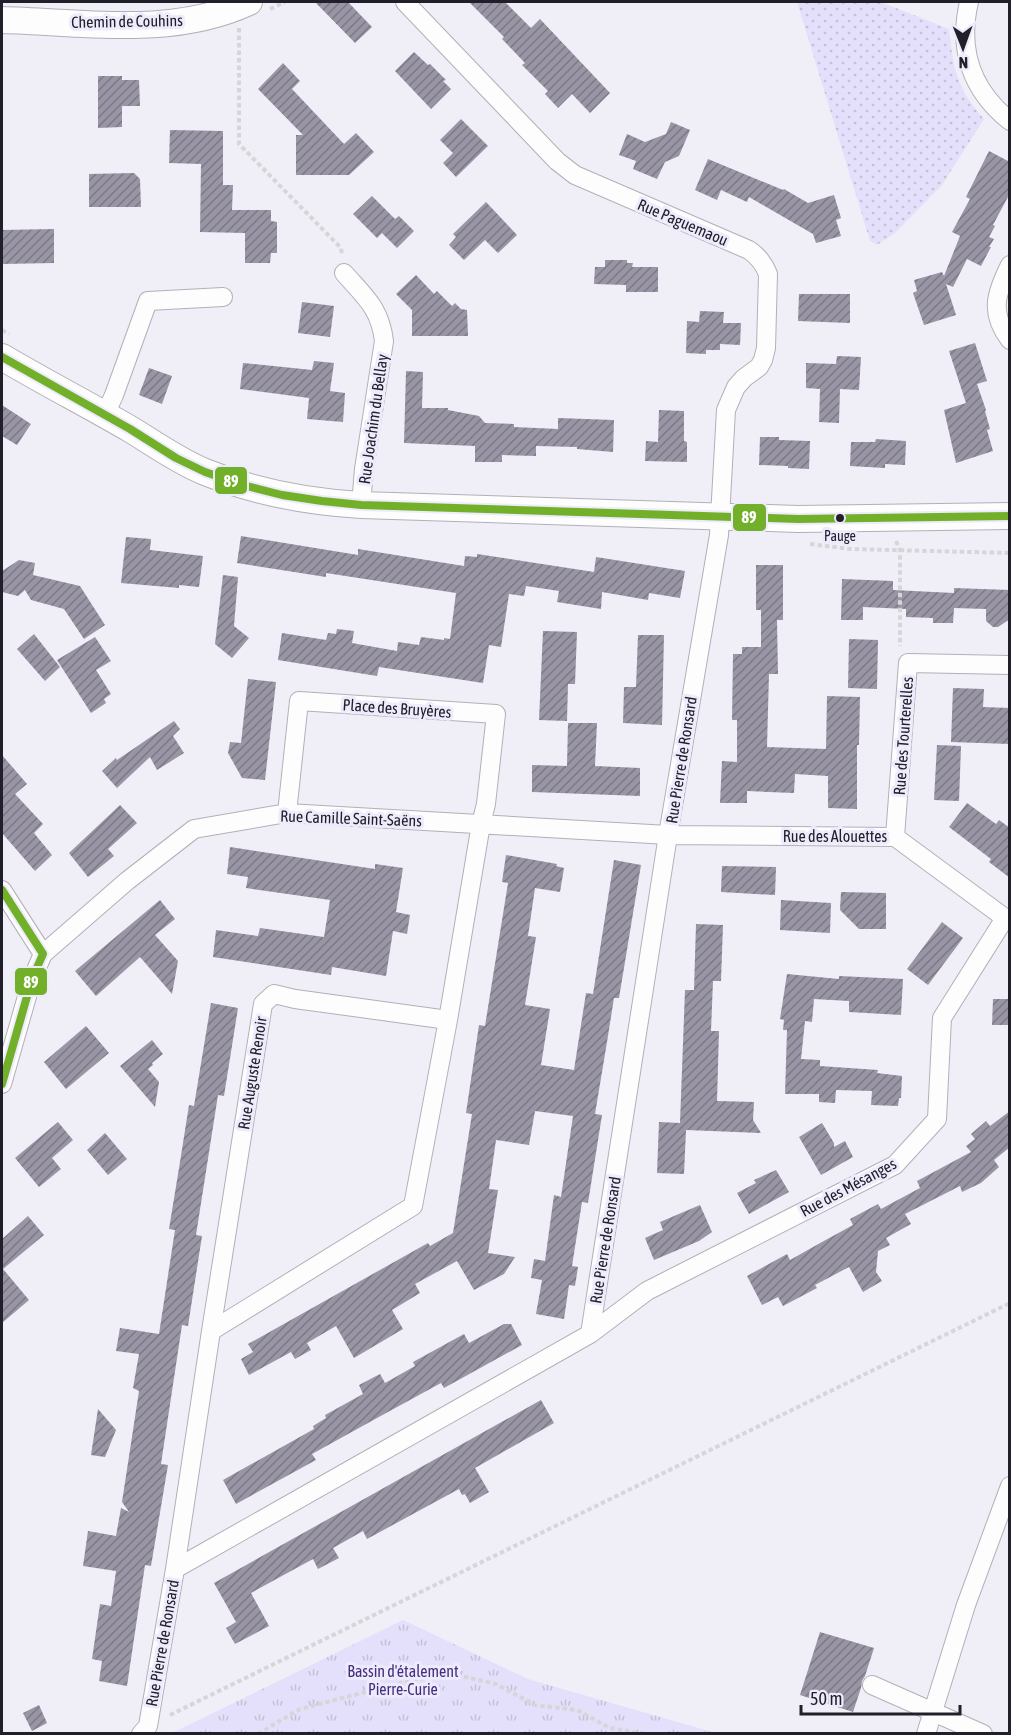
<svg xmlns="http://www.w3.org/2000/svg" width="1011" height="1735" font-family="'Asap Condensed',sans-serif">
	<style>
		.grass { fill: url(#grass-tufts) }
		.garden { fill: url(#garden-dots) }
		.building { fill: url(#building-hatch) }
		.lines { fill: none; stroke-linecap: round; stroke-linejoin: round }
		.street-casing { stroke: #b1b0b8; stroke-width: 20 }
		.secondary-casing { stroke: #b1b0b8; stroke-width: 28 }
		.path { stroke: #d6d6d9; stroke-width: 4; stroke-dasharray: 4.5 3; stroke-linecap: butt }
		.street { stroke: #fdfdfe; stroke-width: 18 }
		.secondary { stroke: #fdfdfe; stroke-width: 26 }
		.bus-1-casing { stroke: #edebfc; stroke-width: 12 }
		.bus-1 { stroke: #72b02a; stroke-width: 8 }
		.bus-dot { fill: #21202a; stroke: #edebfc; stroke-width: 2 }
		.labels { text-anchor: middle; stroke-width: 6; stroke-linejoin: round; paint-order: stroke }
		.bus-label { font-size: 14px; fill: #21202a; stroke: #edebfc }
		.street-label { font-size: 16px; fill: #21202a; stroke: #edebfc }
		.park-label { font-size: 16px; fill: #452e7f; stroke: #edebfc }
		.line-badge { stroke: #edebfc; stroke-width: 2 }
		.badge-label { font-size: 16px; text-anchor: middle; font-weight: bold; fill: #fff }
	</style>
	<defs>
		<pattern id="grass-tufts" width="24" height="20" patternUnits="userSpaceOnUse" patternTransform="scale(1.5)"><rect width="24" height="20" fill="#e4e0fb"/><path d="M3 7l-1-3M5 7V3M7 7l1-3M15 17l-1-3M17 17v-4M19 17l1-3" fill="none" stroke="#c3c0d7"/></pattern>
		<pattern id="garden-dots" width="8" height="8" patternUnits="userSpaceOnUse" patternTransform="scale(1.5)"><rect width="8" height="8" fill="#e4e0fb"/><path d="M2 2h.1M6 6h.1" fill="none" stroke="#c3c0d7" stroke-width="1.8" stroke-linecap="round"/></pattern>
		<pattern id="building-hatch" width="6" height="6" patternUnits="userSpaceOnUse" patternTransform="scale(1.5)"><rect width="6" height="6" fill="#9995a5"/><path d="M-1 1l2-2M0 6l6-6M5 7l2-2" fill="none" stroke="#7c7987"/></pattern>
	</defs>
	<rect width="100%" height="100%" fill="#f0eff8"/>
	<!-- grass -->
	<path class="grass" d="M403,1620L528,1679L716,1733H172Z"/>
	<!-- garden -->
	<path class="garden" d="M797,2H881L949,29C953,68 957,89 984,119L942,185L895,233L877,245L870,241Z"/>
	<!-- building -->
	<path class="building" d="M315,2H348L372,27L355,43Z
		M469,2H505L531,28L540,19L610,93L590,113L572,94L558,108L545,94L548,91L522,65L525,63L502,39L504,37Z
		M414,52L428,65L430,64L446,80L443,81L451,89L431,109L395,71Z
		M283,63L300,81L292,89L344,144L356,133L374,152L349,175H296V135H303L258,89Z
		M98,76H122V80H139L140,106H122V127L98,128Z
		M461,119L488,146L456,177L443,163L453,153L440,140Z
		M671,122L690,130L679,156L665,162L657,179L633,169L636,161L619,155L627,134L645,142L666,134Z
		M170,130L223,131V185H233L232,210H271V221L277,222V253H271L270,263H245V233L200,232L201,164L169,163Z
		M989,151L1010,162V193L993,225L995,226L989,237L994,239L989,247H991L981,266L967,259L953,287L946,284L956,315L924,325L913,293L917,291L914,280L942,272L944,276L960,236L952,232L970,199L966,197Z
		M708,159L783,190L784,189L808,203L834,195L841,218L836,220L841,236L816,243L813,234L749,197L747,202L721,190L717,200L695,190Z
		M134,173L140,179L141,207H89V174Z
		M372,196L395,219L399,216L414,231L397,248L382,233L377,238L353,214Z
		M486,202L517,235L498,253L485,240L464,260L449,245L456,237L453,234Z
		M54,229V263L2,264V230Z
		M605,260H627V263H633L632,267H658V292H626V285L594,284L595,267H605Z
		M416,275L434,294L437,291L452,306L455,303L461,309L467,310L468,336H412V310L396,294Z
		M799,294H850V323L798,321Z
		M302,302L334,306L330,337L298,333Z
		M700,311L724,312L723,323H741L740,345L720,344V350H706V354L686,353L687,321L699,322Z
		M975,343L987,381L977,384L986,410L985,411L990,429L987,430L993,451L956,463L944,410L966,403L949,351Z
		M837,356L861,357L859,390L840,389L839,423L819,422L820,389L806,388V363L836,364Z
		M314,361L334,363L330,391L345,393L343,422L307,419L309,398L240,389L243,363L312,370Z
		M149,368L172,376L162,404L139,395Z
		M406,371L423,372L422,408H448V410L479,416L485,423L514,424V427L558,429V418L614,420L613,452L577,449V447L536,446V456L502,455V462H475V446L404,443Z
		M2,405L31,424L17,445L2,436Z
		M659,410L684,411V441L687,442V462L645,461L646,441L658,442Z
		M760,437H779V440L810,441L809,469L788,468V466L759,465Z
		M876,439L906,441L905,465L885,464V468L850,466L851,442H875Z
		M241,536L358,555V549L464,566L465,556L477,557V554L594,572L596,557L685,571L680,598L649,593L648,600L602,592L601,609L557,602L559,591L526,586L524,596L509,594L501,647L489,645L483,683L379,667L377,676L278,660L282,633L326,640L328,633L336,634L337,629L354,631L352,643L397,651L398,642L419,645L421,637L444,640V638L450,639L456,593L326,573V577L237,563Z
		M126,537L151,539L150,550L203,556L199,587L179,585V588L121,583Z
		M19,560L35,563L33,575L80,586L105,625L84,639L64,609L31,600L25,590L18,596L2,592V571Z
		M756,565H783V620H777L778,674H769L767,747L826,749L827,696L860,697L859,745H857V809L828,808V776L795,774L794,793L747,791V803H720L722,761L737,762V720H732L733,654H742V647H761V610H756Z
		M223,575L238,577L234,626L249,638L232,658L215,644Z
		M842,579L893,581V590L954,593V588L1010,590V619L998,627H993L986,621V609L954,608L953,623H933V618L906,617V609L863,607V620H841Z
		M543,631L577,632L575,684H568L567,721L539,720Z
		M34,634L60,667L45,681L17,649Z
		M638,635H664L662,725L623,723L624,687H636Z
		M95,637L111,661L96,670L111,694L104,699L106,703L91,713L57,660Z
		M849,639L878,640L877,689L848,688Z
		M248,679L276,682L265,780L242,778L228,753L230,742L241,743Z
		M953,688L984,689L983,707L1010,708V744L951,742Z
		M174,721L180,729L173,736L184,753L157,770L150,757L117,788L102,771L116,758L117,760Z
		M568,723H597L595,766L640,768V796L532,792V765L567,766Z
		M937,745L961,746L959,801L934,800Z
		M2,755L27,784L15,794L43,824L34,833L52,855L35,871L2,833Z
		M967,803L996,824L999,820L1010,828V878L989,862L991,859L949,827Z
		M120,805L137,823L108,849L114,856L88,877L69,853Z
		M230,847L375,869V864L403,868L396,912L410,915L407,934L393,931L386,976L332,967L331,975L213,957L216,930L258,936L260,928L324,937L330,900L246,888L248,877L227,874Z
		M506,855L557,864L556,866L564,868L560,892L535,888L528,936L536,937L525,1005L550,1009L541,1065L574,1070L586,993L593,994L614,860L641,865L619,998H614L607,1042L595,1114L602,1115L588,1203L582,1202L572,1266L578,1267L575,1286L569,1285L564,1319L536,1314L542,1280L531,1278L534,1259L545,1261L554,1195L561,1197L573,1116L535,1111L529,1145L496,1140L489,1189L498,1190L488,1253L515,1257L504,1274L474,1290L457,1261L415,1284L420,1293L392,1310L403,1329L354,1358L336,1326L307,1343L311,1350L295,1359L291,1352L249,1375L241,1359L253,1352L248,1344L428,1243L430,1246L453,1233L472,1114L466,1113L479,1025L485,1026L508,883L502,882Z
		M722,866L776,867L775,895L721,892Z
		M841,892L886,893V929H859L840,910Z
		M160,900L175,919L155,935L178,961L172,994L140,957L96,996L75,971Z
		M781,900L831,903L830,933L780,930Z
		M942,922L963,938L928,985L907,969Z
		M696,924L723,925L721,981H713L711,1031H719L717,1101L754,1102L753,1120L761,1133L686,1130L684,1174L657,1173L659,1122L680,1123L685,990H694Z
		M787,974L839,979V976L903,979L901,1015L849,1012V1001L814,999L812,1022L805,1021L801,1059L820,1060V1066L878,1070L877,1073L902,1076L901,1098H899L898,1106L871,1105L872,1091L836,1090L835,1103L819,1102V1094H785L787,1030H783L784,1020L780,1019Z
		M993,999H1010V1025H992Z
		M211,1003L238,1008L224,1096L218,1095L196,1235L202,1236L188,1326L182,1325L161,1464L168,1465L151,1566L145,1565L127,1686L99,1681L102,1661L92,1659L100,1604L111,1606L116,1571L83,1566L88,1531L116,1536L121,1508L129,1512L122,1502L139,1391L133,1388L139,1354L116,1351L120,1328L159,1334L175,1230L169,1229L180,1162L189,1105L194,1106Z
		M86,1026L109,1053L66,1089L44,1062Z
		M152,1040L163,1054L152,1063L153,1065L148,1069L159,1082L155,1107L120,1066Z
		M1010,1111V1147L994,1160L999,1167L981,1183L962,1192L960,1186L905,1214L911,1224L886,1238L890,1245L878,1251L876,1272L882,1281L863,1292L849,1267L815,1285L817,1288L783,1306L778,1297L762,1305L747,1276L787,1254L790,1260L822,1242L853,1225L850,1219L878,1204L881,1209L920,1188L917,1181L971,1152L966,1146L975,1139L971,1134L986,1121L990,1126Z
		M58,1122L73,1140L52,1158L61,1169L39,1187L15,1158Z
		M822,1123L834,1143V1147L845,1141L853,1157L821,1175L799,1137Z
		M105,1133L127,1159L108,1175L87,1150Z
		M776,1170L789,1192L749,1214L737,1193L756,1183L754,1180Z
		M700,1205L712,1232L699,1241L654,1260L645,1238L663,1230L660,1222Z
		M28,1216L44,1235L3,1269L29,1300L2,1323V1239Z
		M504,1324H511L522,1345L444,1388L441,1383L377,1418L312,1454L316,1460L236,1504L223,1480L314,1429L313,1426L326,1418L325,1415L363,1394L359,1385L380,1374L385,1383L415,1366L413,1362L464,1334L469,1343Z
		M541,1400L554,1423L475,1468L489,1492L470,1503L465,1494L462,1495L459,1489L367,1539L363,1531L333,1548L339,1558L318,1569L313,1559L251,1593L269,1626L235,1644L226,1628L236,1622L214,1583Z
		M98,1409L116,1430L105,1457L91,1455Z
		M820,1632L874,1648L865,1676L862,1681L861,1688L853,1712L800,1695Z
		M39,1705L47,1723L32,1731L23,1713Z"/>
	<g class="lines">
		<defs>
			<path id="street" d="M969,2C958,49 971,90 1010,121
				M1010,265C996,293 989,313 1010,340
				M344,273C365,297 380,308 384,341L364,469L361,505
				M105,415L114,395L148,301L223,297
				M895,837L908,663L1010,665
				M2,890L43,954L32,979L2,1084
				M43,954L127,881L194,829L287,813L668,835L895,837L1005,918L1010,919
				M211,1331L263,1004L274,994L295,999L448,1020
				M590,1334L647,1291L895,1165L937,1119L942,1018L1005,918
				M175,1569L211,1331L413,1206L448,1020L481,824L486,804L496,714L299,701L287,813
				M872,1685L983,1734
				M141,1734L148,1726L175,1569L590,1334L668,835L719,535L726,410L736,387L744,378L759,367L763,360L766,348L768,274C764,264 758,256 749,250L575,175L557,161L405,2
				M926,1734L966,1605L1010,1486"/>
			<path id="secondary" d="M2,20C84,22 171,38 249,2
				M2,357C44,382 87,404 130,429C155,444 178,461 205,472C255,492 309,502 361,505L798,519L1010,516"/>
		</defs>
		<!-- street casing -->
		<use href="#street" class="street-casing"/>
		<!-- secondary casing -->
		<use href="#secondary" class="secondary-casing"/>
		<!-- path -->
		<path class="path" d="M270,9L285,2
			M239,28V144L341,248L342,255
			M2,330L9,334
			M896,541L900,550V646
			M810,544L850,549L1010,553
			M170,1715L1010,1303
			M258,1734L300,1709L401,1683L448,1673L496,1684L535,1705L577,1710L610,1728L645,1734"/>
		<!-- street -->
		<use href="#street" class="street"/>
		<!-- secondary -->
		<use href="#secondary" class="secondary"/>
		<defs>
			<path id="bus-1" d="M2,357L130,429L176,458L205,472L243,485L282,495L322,501L361,505L798,519L1010,516
				M2,890L43,954L32,979L2,1084"/>
		</defs>
		<!-- bus-1 casing -->
		<use href="#bus-1" class="bus-1-casing"/>
		<!-- bus-1 -->
		<use href="#bus-1" class="bus-1"/>
	</g>
	<!-- markers -->
	<circle class="bus-dot" cx="840" cy="518" r="5"/>
	<g class="labels">
		<!-- bus labels -->
		<g class="bus-label">
			<text x="840" y="541">Pauge</text>
		</g>
		<!-- street labels -->
		<g class="street-label">
			<text transform="translate(127 21) rotate(-1)" y="6">Chemin de Couhins</text>
			<text transform="translate(683 222) rotate(23)" y="6">Rue Paguemaou</text>
			<text transform="translate(373 419) rotate(-82)" y="6">Rue Joachim du Bellay</text>
			<text transform="translate(397 708) rotate(4)" y="6">Place des Bruyères</text>
			<text transform="translate(903 736) rotate(-86)" y="6">Rue des Tourterelles</text>
			<text transform="translate(681 760) rotate(-81)" y="6">Rue Pierre de Ronsard</text>
			<text transform="translate(351 818) rotate(2)" y="6">Rue Camille Saint-Saëns</text>
			<text x="835" y="842">Rue des Alouettes</text>
			<text transform="translate(252 1073) rotate(-81)" y="6">Rue Auguste Renoir</text>
			<text transform="translate(848 1187) rotate(-28)" y="6">Rue des Mésanges</text>
			<text transform="translate(605 1240) rotate(-81)" y="6">Rue Pierre de Ronsard</text>
			<text transform="translate(162 1643) rotate(-80)" y="6">Rue Pierre de Ronsard</text>
		</g>
		<!-- park labels -->
		<g class="park-label">
			<text x="403" y="1677">Bassin d'étalement<tspan x="403" dy="18">Pierre-Curie</tspan></text>
		</g>
	</g>
	<g class="line-badge">
		<rect x="214" y="466" width="34" height="29" rx="6" fill="#72b02a"/>
		<rect x="732" y="503" width="35" height="29" rx="6" fill="#72b02a"/>
		<rect x="14" y="967" width="34" height="29" rx="6" fill="#72b02a"/>
	</g>
	<g class="badge-label">
		<text x="231" y="487">89</text>
		<text x="749" y="523">89</text>
		<text x="31" y="988">89</text>
	</g>
	<!-- border -->
	<rect width="1011" height="1735" fill="none" stroke="#21202a" stroke-width="6"/>
	<!-- north arrow -->
	<g transform="translate(963 48) rotate(179)" stroke="#edebfc" stroke-width="4.5" paint-order="stroke">
	<path d="M0-4.5L10 22L0 15L-10 22Z" fill="#21202a"/>
	<text y="-9" font-size="16" font-weight="bold" text-anchor="middle" fill="#21202a">N</text>
	</g>
	<!-- scale -->
	<path d="M801 1705v9h159v-9" fill="none" stroke="#21202a" stroke-width="3"/>
	<text x="810" y="1705" font-size="18" fill="#21202a" stroke="#edebfc" stroke-width="4.5" paint-order="stroke">50 m</text>
</svg>
